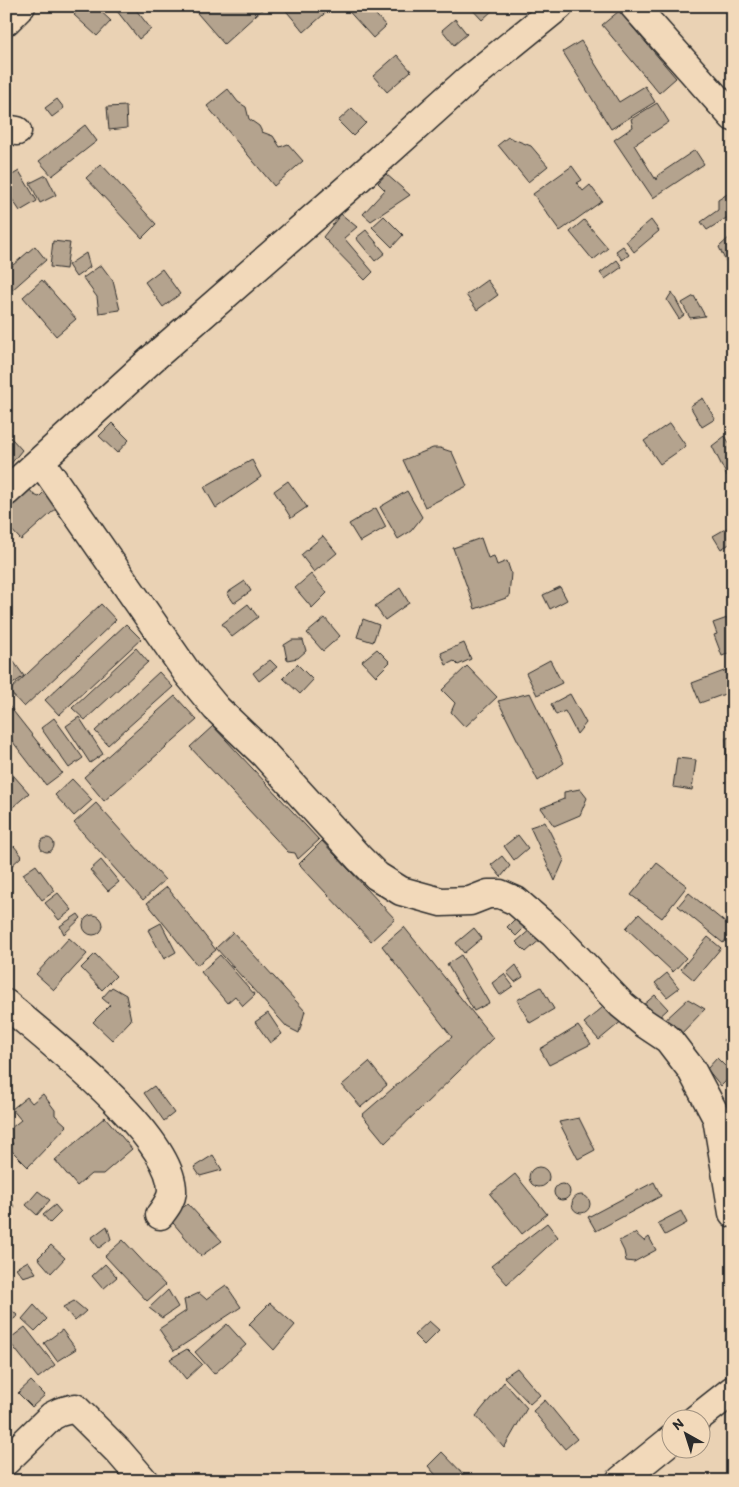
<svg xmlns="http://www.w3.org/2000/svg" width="739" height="1487" font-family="Itim,sans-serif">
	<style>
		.building { fill: #b4a38e; stroke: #2b2b2b }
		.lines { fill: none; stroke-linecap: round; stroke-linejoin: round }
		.street-casing { stroke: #2b2b2b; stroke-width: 31 }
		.street { stroke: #f2d9ba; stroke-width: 28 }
	</style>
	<rect width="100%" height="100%" fill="#ead2b4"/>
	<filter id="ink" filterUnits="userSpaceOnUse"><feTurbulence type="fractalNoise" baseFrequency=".02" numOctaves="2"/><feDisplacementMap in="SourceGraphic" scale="10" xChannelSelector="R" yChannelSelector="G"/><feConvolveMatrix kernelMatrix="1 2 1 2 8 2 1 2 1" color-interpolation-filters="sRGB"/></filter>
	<g filter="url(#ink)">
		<!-- building -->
		<path class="building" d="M82,6H95L111,21L97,36L74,15Z
			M113,6H133L151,29L139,39Z
			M191,6L230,7L266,6L224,44Z
			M282,6H333L304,32Z
			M344,6H368L386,26L373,38Z
			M469,6H492L494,9L482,20Z
			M619,11L676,78L659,93L602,25Z
			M455,19L467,34L454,45L442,30Z
			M581,41L619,102L645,86L655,102L611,129L563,52Z
			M397,55L411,71L387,92L373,76Z
			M228,89L238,102L246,107L249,119L259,126L262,132L273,136L280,147L288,144L303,161L274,186L207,106Z
			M57,99L64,108L52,117L45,108Z
			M657,103L669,122L634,145L656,180L658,175L695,150L704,164L653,198L614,140L633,127L631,119Z
			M126,106L127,128L109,130L107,107Z
			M352,108L366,123L353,136L338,121Z
			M85,125L97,141L52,176L39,161Z
			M508,137L531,146L548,166L528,182L498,145Z
			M101,164L156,224L142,238L86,178Z
			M572,166L582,180L577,183L583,191L590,185L602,201L560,231L533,194Z
			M19,171L37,201L20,211L6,190V179Z
			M386,174L410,195L371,221L363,214L385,190L378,183Z
			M46,175L56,195L40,203L30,183Z
			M732,191L733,214L707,230L701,222L718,210V200Z
			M341,214L357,227L344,238L373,272L365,280L323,237Z
			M384,216L403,235L392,247L372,227Z
			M584,220L608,248L593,260L570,232Z
			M651,220L659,231L634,252L626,241Z
			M366,230L385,253L375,261L356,238Z
			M733,234V256L726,262L719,247Z
			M53,241L70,243L66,269L50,267Z
			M35,246L46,260L12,290L6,284V271Z
			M623,246L629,255L622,260L616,251Z
			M86,253L90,267L76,277L68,265Z
			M617,260L622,267L605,279L600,273Z
			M101,265L113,281L120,310L99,313L97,297L83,278Z
			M162,269L180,294L163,307L145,282Z
			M42,280L76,319L56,336L23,297Z
			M487,280L498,295L477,310L466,295Z
			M672,292L684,315L679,319L667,300Z
			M694,296L705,316L690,318L682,303Z
			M703,398L715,419L702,427L690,406Z
			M112,423L129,440L117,453L99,436Z
			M670,423L686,446L660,464L644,441Z
			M725,436L733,449V470L727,476L712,446Z
			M12,439L22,450L10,465L6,460V443Z
			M433,448H440L452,452L467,486L425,507L403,460Z
			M252,460L261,477L216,508L204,487Z
			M288,481L307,507L291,518L274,491Z
			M30,490L34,495L39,497L45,491L59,506L21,540L6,524V508Z
			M407,491L422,517L411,531L398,539L380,507Z
			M376,508L386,527L360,542L349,524Z
			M727,528L733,538V542L721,549L713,536Z
			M323,536L337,553L314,572L301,555Z
			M481,538L488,558L494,556L497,565L507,561L511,573L509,597L475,609L453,548Z
			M311,574L327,593L312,608L295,588Z
			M245,581L251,591L234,603L227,593Z
			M560,587L567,600L550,609L543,595Z
			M400,588L409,603L385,620L375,606Z
			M101,604L116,620L24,707L9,691Z
			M248,604L258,617L232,637L222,624Z
			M733,616V652L722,656L714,635L717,634L713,623Z
			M325,618L340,636L323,651L307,633Z
			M363,619L379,625L373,642L357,637Z
			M126,624L141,639L59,715L45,700Z
			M292,640H303L306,651L298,658L287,660L284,645Z
			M464,643L471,659L458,665L454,661L446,665L441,653Z
			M136,648L148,662L85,720L72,708Z
			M377,649L390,662L376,676L362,661Z
			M6,651L24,676L7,688L6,687Z
			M270,660L277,667L259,681L253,673Z
			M550,660L562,683L537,695L526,673Z
			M297,664L313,680L300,694L283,678Z
			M467,666L497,697L465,727L451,712L455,703L442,690Z
			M732,668L733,691L700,703L692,683Z
			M159,672L173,687L108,745L95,731Z
			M530,693L564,763L538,781L498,701Z
			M570,694L586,723L577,734L565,711L556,715L551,704Z
			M175,696L197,720L104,801L84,777Z
			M6,702L62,773L46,785L6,733Z
			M79,717L103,754L90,763L66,726Z
			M54,718L83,758L69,768L41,728Z
			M213,726L319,840L298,859L295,853L288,852L190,747Z
			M733,737V758L727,761L726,738Z
			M677,758L696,760L692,790L673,787Z
			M6,767L29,793L6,813Z
			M72,779L92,800L74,816L55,795Z
			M580,789L587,798L580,815L554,826L541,808L564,799V792Z
			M96,803L165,880L143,900L74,823Z
			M545,822L564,860L555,881L530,827Z
			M518,835L528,848L514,860L504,846Z
			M40 845a7 7 0 1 1 14 0a7 7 0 1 1-14 0Z
			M322,841L395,919L371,941L299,864Z
			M14,846L22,856L6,871V853Z
			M502,856L510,866L501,877L491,865Z
			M101,860L119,882L108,891L90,870Z
			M657,863L687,886L662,918L631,895Z
			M36,865L55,891L42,900L23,874Z
			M167,887L216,950L197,965L147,903Z
			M58,893L72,910L59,920L45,903Z
			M689,893L733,929V931L723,943L678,906Z
			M78,914L81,918L64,934L60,926Z
			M639,914L686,958L673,972L626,928Z
			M83 925a10 10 0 1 1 20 0a10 10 0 1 1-20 0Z
			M517,917L526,926L516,936L507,927Z
			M161,923L176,952L164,959L148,930Z
			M404,927L493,1038L385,1143L362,1115L452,1037L382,946Z
			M474,928L482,938L464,953L456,943Z
			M532,928L542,938L526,952L516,942Z
			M233,932L305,1011L299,1033L287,1027L216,948Z
			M708,937L721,948L694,980L681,969Z
			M69,938L87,954L54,990L36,974Z
			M95,954L116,976L102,990L81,968Z
			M220,955L255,995L243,1006L235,996L227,1003L201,972Z
			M461,955L489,1003L474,1011L447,964Z
			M516,965L523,977L515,982L507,973Z
			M667,973L679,988L667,997L655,983Z
			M504,974L513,986L500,995L492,983Z
			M112,987L126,995L131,1020L112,1040L93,1022L110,1005L102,998Z
			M541,987L554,1009L530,1023L517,1000Z
			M655,995L668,1009L655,1021L642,1006Z
			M688,999L705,1009L678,1037L663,1022Z
			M609,1002L623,1020L599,1040L584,1023Z
			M268,1013L282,1034L270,1043L255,1022Z
			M578,1026L591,1044L549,1065L540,1049Z
			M733,1032V1063L726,1055L732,1050L723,1040Z
			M717,1058L733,1074L721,1086L707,1069Z
			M369,1062L387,1085L361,1107L342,1085Z
			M154,1086L174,1113L164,1121L144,1093Z
			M43,1094L55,1110V1115L67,1126L28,1167L8,1147L13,1144L6,1135V1132L21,1120L12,1109L27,1097L32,1103Z
			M105,1117L132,1149L103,1174H91L77,1186L55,1160Z
			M579,1118L595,1150L578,1159L559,1122Z
			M213,1155L222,1170L200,1176L194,1167Z
			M529 1177a10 10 0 1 1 20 0a10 10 0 1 1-20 0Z
			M515,1174L547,1214L522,1234L490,1194Z
			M654,1182L661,1196L596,1231L588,1217Z
			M554 1192a8 8 0 1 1 16 0a8 8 0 1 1-16 0Z
			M38,1191L50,1200L37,1215L26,1205Z
			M572 1204a9 9 0 1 1 18 0a9 9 0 1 1-18 0Z
			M7,1198L15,1207L6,1217V1199Z
			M188,1204L222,1241L201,1256L168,1217Z
			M55,1205L61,1212L50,1223L43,1215Z
			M681,1211L687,1223L665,1235L658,1223Z
			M547,1223L558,1237L507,1284L491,1266Z
			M107,1226L111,1239L99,1248L91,1238Z
			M635,1233L644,1241L649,1237L656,1250L634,1262L626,1261L624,1251L619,1241Z
			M123,1240L165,1285L147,1301L105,1256Z
			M51,1245L65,1258L51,1273L38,1258Z
			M28,1261L36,1273L23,1277L16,1268Z
			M105,1264L117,1277L103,1289L92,1276Z
			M226,1285L241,1307L174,1351L159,1329L186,1311L184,1300L199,1293L206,1299Z
			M168,1290L178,1307L162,1318L149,1308Z
			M74,1301L86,1311L75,1321L63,1307Z
			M270,1303L295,1325L274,1350L249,1324Z
			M6,1305L18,1316L6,1324Z
			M34,1305L47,1319L35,1331L22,1319Z
			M429,1321L439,1330L424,1345L414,1335Z
			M227,1324L246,1345L214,1374L195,1352Z
			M25,1327L55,1365L38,1378L8,1340Z
			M62,1330L76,1349L57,1361L44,1343Z
			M187,1349L202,1364L186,1379L170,1359Z
			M517,1368L540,1395L530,1404L504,1377Z
			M31,1381L45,1395L32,1407L18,1393Z
			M504,1382L527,1408L504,1448L476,1416Z
			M545,1400L577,1439L565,1449L533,1411Z
			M442,1452L470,1481H441L428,1466Z"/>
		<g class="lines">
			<defs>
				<path id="street" d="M634,6L733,117
					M6,21L21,6
					M6,129L17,131
					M41,462L188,674L216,708L265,755L359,858L377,876L401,891L441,902L470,901L488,894H500L516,901L554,934L622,1005L644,1023L668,1039L691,1069L717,1118L733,1213
					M6,492L152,359L349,187L469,79L559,6
					M6,1004C47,1040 174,1136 172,1192C171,1201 165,1208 160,1215
					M695,1420L733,1390
					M6,1461L52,1416L60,1412L75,1408L119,1452L144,1481
					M620,1481L672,1439"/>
			</defs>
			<!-- street casing -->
			<use href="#street" class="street-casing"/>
			<!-- street -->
			<use href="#street" class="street"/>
		</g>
	</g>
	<!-- margin -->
	<rect width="739" height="1487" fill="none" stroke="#f2d9ba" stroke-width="25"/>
	<rect x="12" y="12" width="714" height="1462" fill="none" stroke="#2b2b2b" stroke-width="2" filter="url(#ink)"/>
	<!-- north arrow -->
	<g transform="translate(686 1434) rotate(321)"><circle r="24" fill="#f2d9ba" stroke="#a29381"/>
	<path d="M0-4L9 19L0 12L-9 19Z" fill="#2b2b2b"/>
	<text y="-8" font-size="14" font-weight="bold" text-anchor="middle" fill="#2b2b2b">N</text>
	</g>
</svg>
